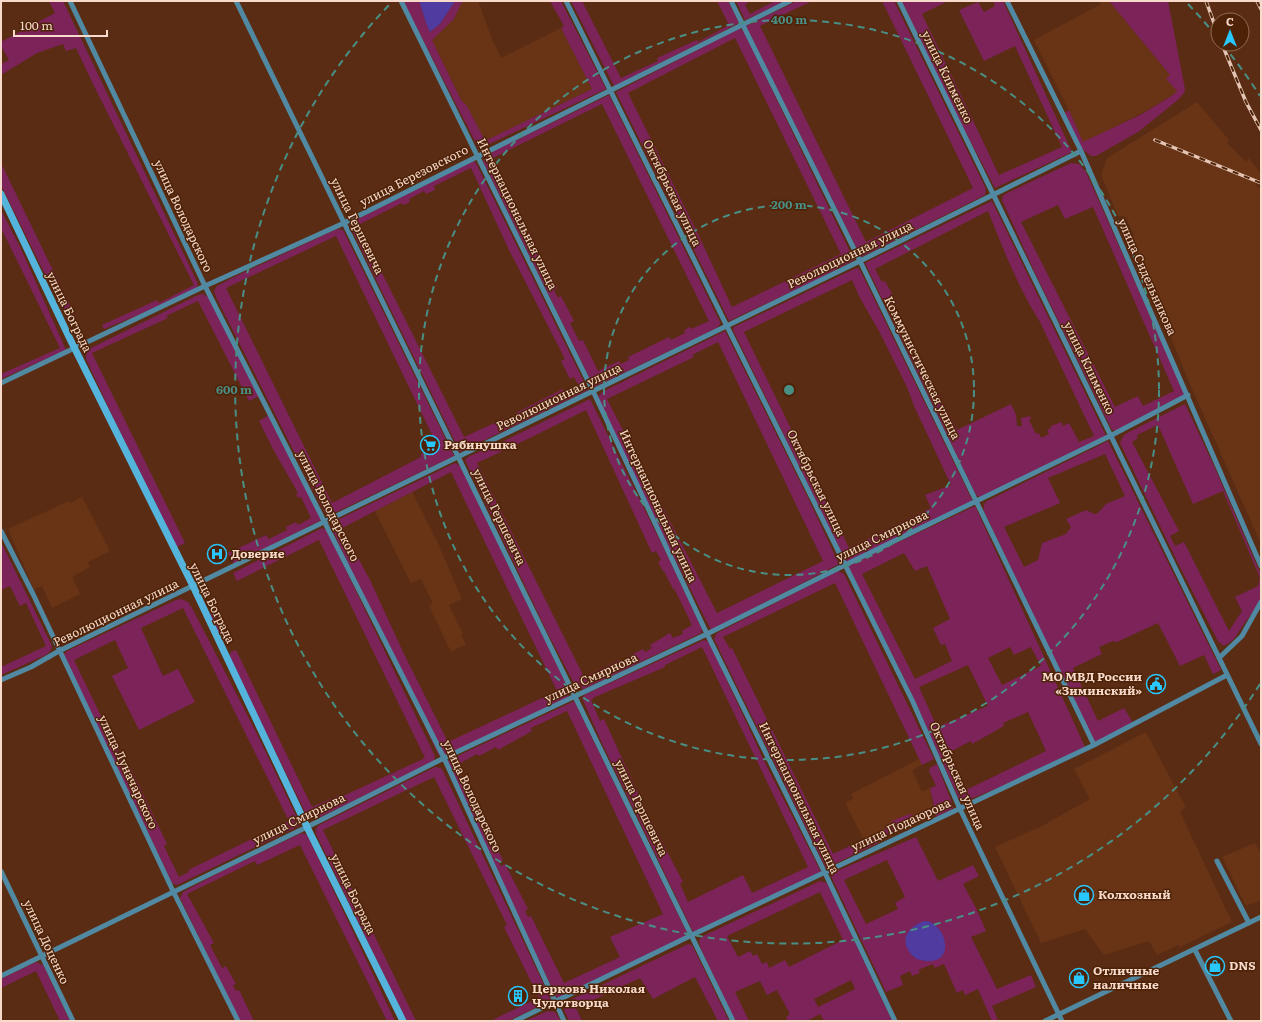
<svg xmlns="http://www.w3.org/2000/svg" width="1262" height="1022" font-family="Literata,serif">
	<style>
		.built { fill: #693416 }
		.green { fill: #7c2359; fill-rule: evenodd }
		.water { fill: #503ba0 }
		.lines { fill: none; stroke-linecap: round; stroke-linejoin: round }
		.street { stroke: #5089a1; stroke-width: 5 }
		.secondary { stroke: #54b4db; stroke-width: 7 }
		.rail-casing { stroke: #e4c5b4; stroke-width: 3.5 }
		.rail { stroke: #4e2207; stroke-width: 2; stroke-dasharray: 6; stroke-linecap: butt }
		.ring { fill: none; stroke: #498f85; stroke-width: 2; stroke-dasharray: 7 5 }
		.labels { text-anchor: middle; stroke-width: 3; stroke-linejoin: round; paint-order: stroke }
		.street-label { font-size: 12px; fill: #f7dacb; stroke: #4e2207 }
		.poi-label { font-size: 12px; font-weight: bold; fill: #f7dacb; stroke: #4e2207; text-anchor: start }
		.centre { fill: #498f85; stroke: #4e2207; stroke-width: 2 }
		.ring-label { font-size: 12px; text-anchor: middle; font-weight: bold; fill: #498f85; stroke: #4e2207; stroke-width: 3; stroke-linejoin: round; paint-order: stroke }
	</style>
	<rect width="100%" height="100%" fill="#5a2c13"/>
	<!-- built -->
	<path class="built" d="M464,1H478L492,39L501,58L561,28L592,89L485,142L467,106L461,100L432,40L454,19L461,4Z
		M1099,1H1109L1170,75L1167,79L1177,91L1173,95L1142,113L1083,143L1069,110L1034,40L1101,4Z
		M1197,102L1229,140L1227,143L1246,162L1249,158L1261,174L1256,186L1261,189V544L1189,382L1162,315L1130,242L1134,235L1126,217L1118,216L1101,175L1107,158Z
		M412,492L436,539L462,599L449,605L463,634L461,635L466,644L451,652L429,606L433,603L421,579L411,583L375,511Z
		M82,497L110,551L88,562L90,567L72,577L80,594L52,608L42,586L34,589L8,529L69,501L70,503Z
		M1146,732L1186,808L1180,812L1232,922L1180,947L1178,945L1157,955L1149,941L1104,955L1085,929L1041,943L995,847L1042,826L1090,799L1074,769Z
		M919,759L922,765L912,770L922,792L930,788L934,815L922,820L920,818L884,830L887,835L876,840L873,835L864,840L845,803L853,799L851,794Z
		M1255,843L1261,854V900L1246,906L1222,857Z"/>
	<!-- green -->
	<path class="green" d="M49,1H63L198,284L196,289L160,306L104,329L102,325L157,300L159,303L194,285L93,84L76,48L66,51L63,44L37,53L1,75V64L9,60L1,46V42L55,13Z
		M403,1H419C423,12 425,22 430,32L440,24L455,1H464L461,4L454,19L432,40L461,100L467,106L485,141L592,89L561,28L564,26L550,1H561L606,89L479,149Z
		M571,1H582L621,78L658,61L657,58L697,40L698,42L729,25L717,1H728L739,23L614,86Z
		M736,1H747L748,3L745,5L750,14L775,1H785L745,20Z
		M797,1H812L760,26L866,242L973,188L882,1H894L986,189L985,195L861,257L746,26Z
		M902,1H948L922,14L999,175L1062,147L1015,46L984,61L959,10L978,2L984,12L995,6L993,1H1003L1072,152L995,188L953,108Z
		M1109,1H1168L1185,89L1184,93L1179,99L1138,132L1096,156H1091L1082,149L1065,113L1069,110L1083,142L1142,114L1173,95L1177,91L1166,79L1170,75Z
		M738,29H741L744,32L854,260L808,284L729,321L616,92ZM735,38L841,254L732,307L698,234L628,93Z
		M609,95L720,322V324L717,328L594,387L483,161L486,155ZM602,104L709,321L691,329L690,327L684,330L685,333L671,340L669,337L628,357L629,360L621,364L619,361L598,371L583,340L579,341L570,323L574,321L561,296L558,298L554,290L557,288L543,259L541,260L534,247L536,245L530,232L527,234L509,198L512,196L508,188L505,189L498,175L500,173L493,158Z
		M473,161L476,163L588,390L460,452L350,226L352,222ZM471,168L509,250L565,359L561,361L570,379L574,377L579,386L565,393L563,389L516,413L517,415L504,421L503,419L464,437L358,225L402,203L404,205L410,202L409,199L424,191L426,194L435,190L434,186Z
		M1,163L76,318L68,321L1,185Z
		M1071,163L1079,164L1086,172L1185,395L1117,430H1112L1107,420L1036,275L1002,200L1003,196L1005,194ZM1058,205L1065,219L1093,207L1174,391L1143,406L1138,396L1115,407L1021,222Z
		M992,201L1106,436L981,498L976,495L865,263ZM988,211C1003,249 1018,287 1040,322L1094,436L1079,442L1069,423L1063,426L1061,422L1051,426V428L1047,430L1049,434L1041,438L1039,433L1036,434L1029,420L1031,419L1030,416L1021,418L1022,426H1017L1016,415L1011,404L957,430L892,306L897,303L885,281L882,282L875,269Z
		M1,210L21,249L66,350L1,379V374L60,348L1,228Z
		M337,229L343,230L454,456L328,516L325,513L216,297L214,291L217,286L232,278ZM336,236L437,445L421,454V457L332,503L226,288Z
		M858,268L861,272L973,502L846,562L733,330L734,327L854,269ZM852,280L860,298L880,333L907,387L914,406L951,485L925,495L931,508L849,548L744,332Z
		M203,294L209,298L259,396L249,401L198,301L166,316L168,318L92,353L185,543L177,547L111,413L86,359C86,354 87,351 91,348L198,295Z
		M725,331L808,498L839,564L711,630L630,470L598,397L602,392ZM718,342L823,561L717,613L607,399L694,357L692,355Z
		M590,399L671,563L702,629L701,633L588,687L583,689L576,687L546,630L465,460L468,457L506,440ZM586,410L652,553L656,551L661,560L658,562L663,571H664L673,589L674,588L692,625L682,631L683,634L673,638L670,633L650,645L652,648L645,652L643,649L629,656L630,659L622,663L620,660L584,677L477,463L532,437Z
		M1185,404L1214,466L1261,575V596L1258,604L1233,640L1226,645H1222L1218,641L1179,565L1120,443L1124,435L1129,432ZM1158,425L1193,504L1223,491L1260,578L1258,586L1235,597L1242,611L1229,631L1184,542L1175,546L1170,536L1179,531L1132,442L1138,438L1137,435Z
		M269,415L321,520L234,564L228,553L266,535L269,539L287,530L286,527L296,522L298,525L311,518L301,497L298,498L296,494L298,493L274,451L259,421Z
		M1108,441L1221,670L1213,674L1204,655L1180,666L1158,623L1117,642L1113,641L1099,647L1102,654L1073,668L1098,721L1124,708L1133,723L1094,743L984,511C983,506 984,504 987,501ZM1105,454L1125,496L1106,504L1098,513L1094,514L1086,510L1066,519L1071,527L1066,534L1042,543L1038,560L1024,567L1004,527L1060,503L1048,478Z
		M455,463L460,466L570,692L567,698L442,757L438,754L332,529L331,524L333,522ZM451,472L557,691L448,742L404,654L370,580L342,528Z
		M975,506L1085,747L1000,787L963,802L960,801L906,682L848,566ZM904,553L915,571L927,566L950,619L933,628L941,645L945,644L952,661L915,679L862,574ZM1010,647L1014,655L1031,647L1041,666L1002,685L988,658ZM968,665L988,706L937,727L919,687ZM1028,712L1046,751L966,790L948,753L971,741L972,744L1004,726L1003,723Z
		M322,528L326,530L328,533L435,756L434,761L318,818C312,818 310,818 306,814L229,657L231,652L236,650L312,807L340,795L341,797L425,758L319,540L237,581L233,573Z
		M1,542L52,646L51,650L46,655L1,675V667L46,646L26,603L20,606L10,586L1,590Z
		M838,571L844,574L934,759L922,765L835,583L723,637L730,649L732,648L833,854L873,835L876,840L879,839L878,843L826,868L714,639L717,633Z
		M181,599L188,602L192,608L256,732L300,824L299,826L179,884L176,885L172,883L66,660L64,654L67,651L176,600ZM183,608L289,821L188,870L189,872L179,877L164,846L167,844L130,767L126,768L74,660L115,640L128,668L112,676L139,730L195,702L178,669L163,676L141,628Z
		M218,611L228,632L218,633L209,615Z
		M704,640L709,642L766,765L821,872L694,932L692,930L601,741L582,698L586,694ZM702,647L808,867L752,893L743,875L688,902L680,884L683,882L647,813L604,719L600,721L591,700L595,697L665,667V665Z
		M574,701L687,933L685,937L557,998L445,764L447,761ZM567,711L663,914L610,937L620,957L564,983L531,916L528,917L525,911L528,909L505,864L501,866L499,863L503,860L455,766L477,754L479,756L496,747L498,750L532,731L531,728Z
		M937,764L953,806L952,809L936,817L930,788L936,786L929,771L930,768Z
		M435,767H437L442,769L551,1000L508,1021H490L539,998L504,927L507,925L434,777L323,830L416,1021H406L316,834V829L319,825Z
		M909,814L920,818L922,820L887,835L884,830L892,821Z
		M302,833L307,835L309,839L395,1021H387L300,845L257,865L255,861L187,894L214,943L210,945L222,968L226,966L236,984L233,985L236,991L239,990L254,1021H240L180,898L183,892L224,870Z
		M916,837L938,881L973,865L979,876L963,884L976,908L986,931L971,937L997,989L1031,975L1036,987L992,1006L998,1021H992L978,989L965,995L963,990L957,993L944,964L935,968L933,964L918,970L920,973L912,976L910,971L900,976L903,985L886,992L830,874ZM887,860L905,897L895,903L898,909L866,924L844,880ZM933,923L943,937L924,961L912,956Z
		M820,881L827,883L830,889L892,1021H824L820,1014L807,1021H788L786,1017L790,1014L777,990L767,995L760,981L735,992L749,1021H735L701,949L699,941L701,937ZM820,892L843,940L789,967L785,960L769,968L767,962L762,964L757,954L753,956L750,951L738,957L727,936ZM851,980L855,989L818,1007L814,999Z
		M688,944L692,945L729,1021H718L695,977L653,999L640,978L576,1008L582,1021H569L564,1010L566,1002Z
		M36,962L43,965L70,1021H60L36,971L1,988V979Z
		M548,1011L555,1012L561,1021H525Z"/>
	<!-- water -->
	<path class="water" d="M419,1H455L440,24L430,32C425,22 423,12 419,1Z
		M924,921C945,921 957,962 928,961C921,961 915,959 911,954C899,939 908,927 924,921Z"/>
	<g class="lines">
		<!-- street -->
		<path class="street" d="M70,1L205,286L444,758L564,1021
			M236,1L733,1021
			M401,1L593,391L707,634L825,873L895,1021
			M566,1L912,700L960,809L1062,1021
			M731,1L860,261L1094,745
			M899,1L1261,744
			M1007,1L1081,151L1261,566
			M1,383L205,286L344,223L790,1
			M1,531L33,594L173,891L238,1021
			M1219,658L1242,636L1261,602
			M1,680L31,667L59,651L860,261L1081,151
			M1217,861L1249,923
			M1,871L73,1021
			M1195,950L1231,1021
			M1,976L307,827L444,758L707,634L845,565L1110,436L1188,395
			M515,1021L692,935L1094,745L1227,675
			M1045,1021L1261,917"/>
		<!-- secondary -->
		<path class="secondary" d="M1,194L70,339L193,586L307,827L403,1021"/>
		<defs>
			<path id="rail" d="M1206,1L1218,34
				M1257,1L1261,9
				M1222,44L1246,102L1261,130
				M1155,140L1261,183"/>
		</defs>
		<!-- rail casing -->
		<use href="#rail" class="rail-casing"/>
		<!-- rail -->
		<use href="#rail" class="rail"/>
	</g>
	<!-- distance rings -->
	<g class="ring">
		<circle cx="789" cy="390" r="185"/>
		<circle cx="789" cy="390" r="370"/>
		<path d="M1260 684A555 555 0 1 1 390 4M1188 4A555 555 0 0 1 1217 37M1223 45A555 555 0 0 1 1260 96"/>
	</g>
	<!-- icons -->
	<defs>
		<symbol id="supermarket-ring" viewBox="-11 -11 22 22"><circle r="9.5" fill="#4e2207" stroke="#28c8ff" stroke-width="1.5"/><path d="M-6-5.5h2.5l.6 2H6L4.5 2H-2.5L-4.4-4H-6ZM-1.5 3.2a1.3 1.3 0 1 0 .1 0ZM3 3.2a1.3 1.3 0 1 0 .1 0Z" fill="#28c8ff"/></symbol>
		<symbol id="hospital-ring" viewBox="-11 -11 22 22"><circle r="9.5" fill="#4e2207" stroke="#28c8ff" stroke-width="1.5"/><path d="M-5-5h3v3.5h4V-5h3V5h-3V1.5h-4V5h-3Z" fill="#28c8ff"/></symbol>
		<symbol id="civic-ring" viewBox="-11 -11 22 22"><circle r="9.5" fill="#4e2207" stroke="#28c8ff" stroke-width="1.5"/><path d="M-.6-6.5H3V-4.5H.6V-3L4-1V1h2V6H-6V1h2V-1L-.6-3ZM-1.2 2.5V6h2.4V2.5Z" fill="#28c8ff"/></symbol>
		<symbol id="shop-ring" viewBox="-11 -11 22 22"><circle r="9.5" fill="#4e2207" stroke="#28c8ff" stroke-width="1.5"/><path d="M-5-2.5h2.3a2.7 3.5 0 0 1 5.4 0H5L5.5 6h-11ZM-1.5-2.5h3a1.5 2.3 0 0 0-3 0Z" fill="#28c8ff"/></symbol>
		<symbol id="building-ring" viewBox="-11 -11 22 22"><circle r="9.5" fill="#4e2207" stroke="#28c8ff" stroke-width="1.5"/><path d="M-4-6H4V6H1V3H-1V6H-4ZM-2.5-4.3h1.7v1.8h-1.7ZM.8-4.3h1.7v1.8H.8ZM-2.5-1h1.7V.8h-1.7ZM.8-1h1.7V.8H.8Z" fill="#28c8ff"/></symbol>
	</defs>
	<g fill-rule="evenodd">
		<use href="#supermarket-ring" x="419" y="434" width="22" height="22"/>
		<use href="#hospital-ring" x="206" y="543" width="22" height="22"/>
		<use href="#civic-ring" x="1145" y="673" width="22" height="22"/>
		<use href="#shop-ring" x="1073" y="884" width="22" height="22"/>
		<use href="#shop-ring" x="1204" y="955" width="22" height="22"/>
		<use href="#shop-ring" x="1068" y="967" width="22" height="22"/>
		<use href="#building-ring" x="507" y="985" width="22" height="22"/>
	</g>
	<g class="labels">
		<!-- street labels -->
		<g class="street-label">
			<text transform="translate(947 77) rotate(64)" y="4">улица Клименко</text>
			<text transform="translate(414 176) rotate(-27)" y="4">улица Березовского</text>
			<text transform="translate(672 193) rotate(64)" y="4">Октябрьская улица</text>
			<text transform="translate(517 214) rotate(64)" y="4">Интернациональная улица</text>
			<text transform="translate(183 216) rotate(65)" y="4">улица Володарского</text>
			<text transform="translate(357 226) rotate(64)" y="4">улица Гершевича</text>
			<text transform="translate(850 255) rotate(-26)" y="4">Революционная улица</text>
			<text transform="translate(1147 277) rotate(66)" y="4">улица Сидельникова</text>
			<text transform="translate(69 312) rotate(64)" y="4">улица Бограда</text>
			<text transform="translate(922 368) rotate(64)" y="4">Коммунистическая улица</text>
			<text transform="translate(1089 368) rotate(64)" y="4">улица Клименко</text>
			<text transform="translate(559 397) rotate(-26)" y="4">Революционная улица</text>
			<text transform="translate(816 483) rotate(64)" y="4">Октябрьская улица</text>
			<text transform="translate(328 506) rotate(63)" y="4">улица Володарского</text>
			<text transform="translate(658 506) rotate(65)" y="4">Интернациональная улица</text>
			<text transform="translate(499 517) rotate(64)" y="4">улица Гершевича</text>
			<text transform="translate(882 536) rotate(-26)" y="4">улица Смирнова</text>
			<text transform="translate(212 603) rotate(64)" y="4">улица Бограда</text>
			<text transform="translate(116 613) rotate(-26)" y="4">Революционная улица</text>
			<text transform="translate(591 678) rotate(-25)" y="4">улица Смирнова</text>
			<text transform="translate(128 772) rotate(65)" y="4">улица Луначарского</text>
			<text transform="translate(957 776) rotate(66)" y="4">Октябрьская улица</text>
			<text transform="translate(472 796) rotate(65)" y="4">улица Володарского</text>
			<text transform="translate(799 798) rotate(64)" y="4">Интернациональная улица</text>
			<text transform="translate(641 808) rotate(64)" y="4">улица Гершевича</text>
			<text transform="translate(299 819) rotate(-26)" y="4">улица Смирнова</text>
			<text transform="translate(901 825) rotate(-25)" y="4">улица Подаюрова</text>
			<text transform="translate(353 894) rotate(64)" y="4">улица Бограда</text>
			<text transform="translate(46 942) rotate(65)" y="4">улица Доценко</text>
		</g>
		<!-- poi labels -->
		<g class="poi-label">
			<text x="444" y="449">Рябинушка</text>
			<text x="231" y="558">Доверие</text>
			<text x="1142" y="681" text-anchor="end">МО МВД России<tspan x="1142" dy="14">«Зиминский»</tspan></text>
			<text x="1098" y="899">Колхозный</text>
			<text x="1229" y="970">DNS</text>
			<text x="1093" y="975">Отличные<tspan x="1093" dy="14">наличные</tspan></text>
			<text x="532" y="993">Церковь Николая<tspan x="532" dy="14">Чудотворца</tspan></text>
		</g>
	</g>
	<circle cx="789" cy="390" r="6" class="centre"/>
	<g class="ring-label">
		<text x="789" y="24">400 m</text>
		<text x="789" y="209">200 m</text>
		<text x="234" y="394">600 m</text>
	</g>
	<!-- border -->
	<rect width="1262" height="1022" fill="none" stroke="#f7dacb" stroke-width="4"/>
	<!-- north arrow -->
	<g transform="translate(1230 32)"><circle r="19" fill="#4e2207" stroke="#926c55"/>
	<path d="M0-3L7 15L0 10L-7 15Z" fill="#28c8ff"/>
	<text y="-6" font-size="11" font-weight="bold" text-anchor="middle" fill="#f7dacb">С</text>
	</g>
	<!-- scale -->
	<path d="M14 30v6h93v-6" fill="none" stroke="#f7dacb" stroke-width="2"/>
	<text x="20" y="30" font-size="12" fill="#f7dacb" stroke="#4e2207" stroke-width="3" paint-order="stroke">100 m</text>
</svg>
